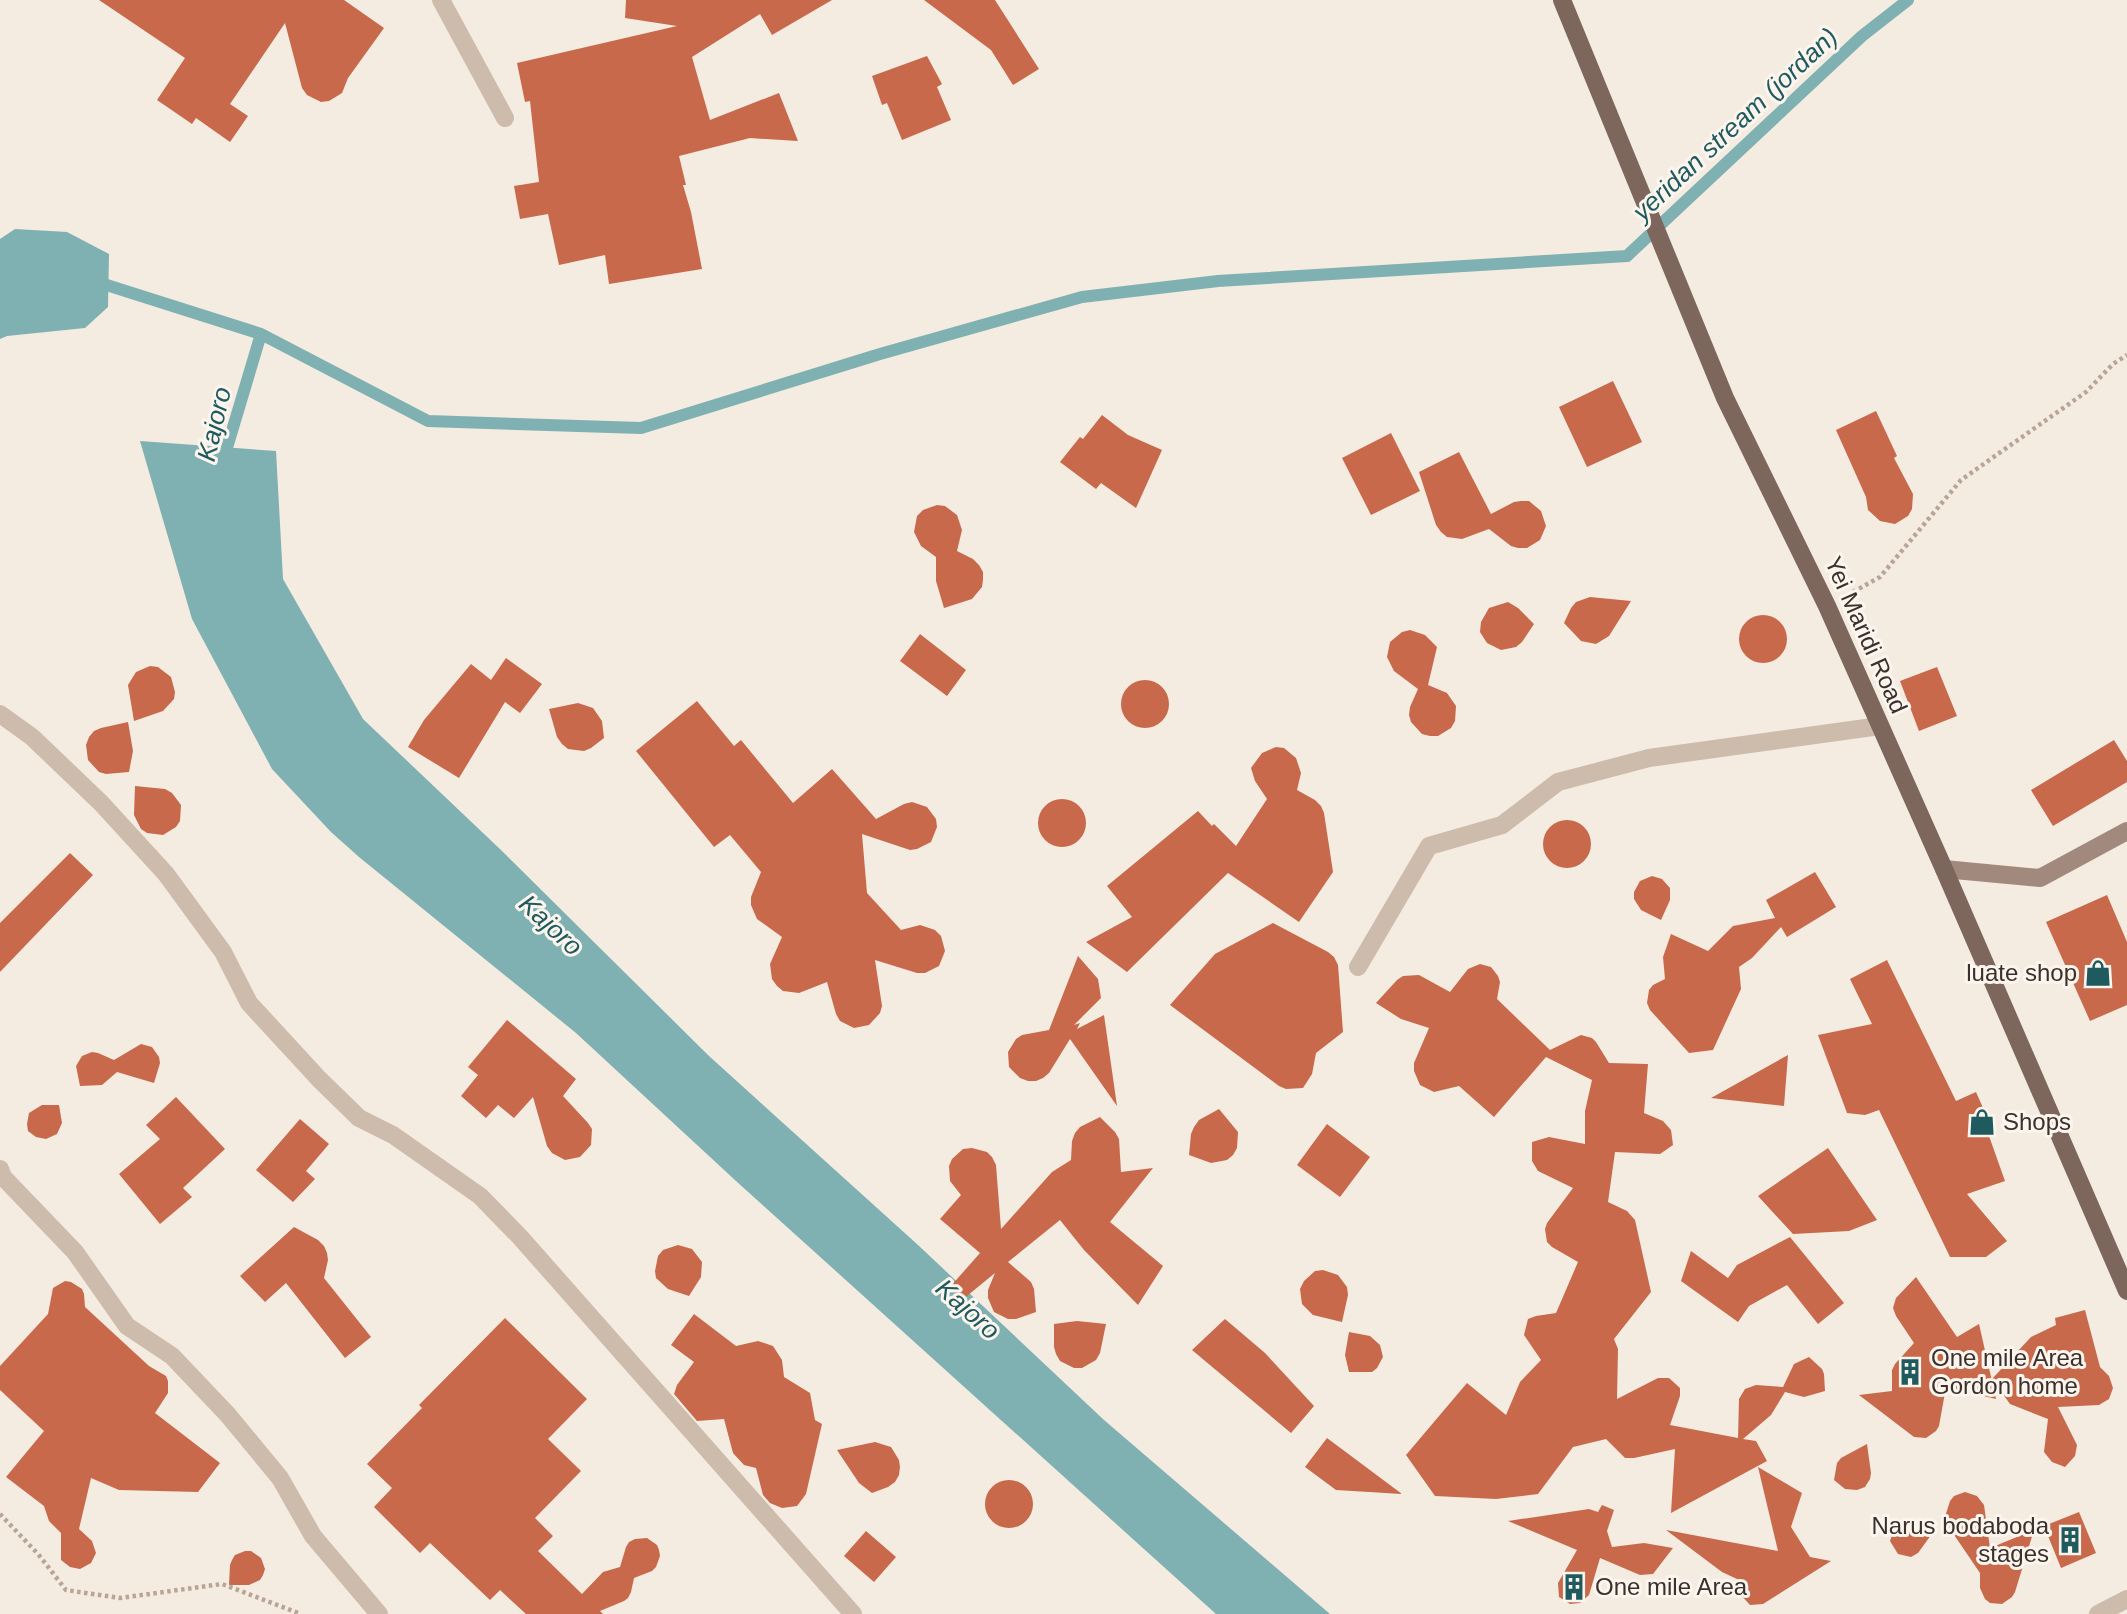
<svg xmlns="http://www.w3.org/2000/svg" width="2127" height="1614" font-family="Arial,sans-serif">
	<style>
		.water { fill: #7fb0b2 }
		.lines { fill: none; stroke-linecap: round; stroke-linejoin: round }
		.stream { stroke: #7fb0b2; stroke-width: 12 }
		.building { fill: #c8694b }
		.path { stroke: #b9a596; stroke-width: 4.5; stroke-dasharray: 3.5 3.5; stroke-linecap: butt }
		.street { stroke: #cdbbac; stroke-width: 18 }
		.secondary { stroke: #a18a7d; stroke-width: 18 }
		.primary { stroke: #7d675c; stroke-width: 18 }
		.labels { text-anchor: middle; stroke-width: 6; stroke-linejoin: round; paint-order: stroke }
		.street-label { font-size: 24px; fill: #3b302b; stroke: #fbf5ee }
		.poi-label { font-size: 24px; fill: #3b302b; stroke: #fbf5ee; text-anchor: start }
		.water-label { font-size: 26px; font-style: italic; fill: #1f5a5e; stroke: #fbf5ee }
	</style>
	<rect width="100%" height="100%" fill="#f4ebe1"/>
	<!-- water -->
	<path class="water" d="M15,229L67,232L109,254L108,307L85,328L7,336L0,339V239Z
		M140,441L276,451L283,579L363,719L502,851L709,1056L918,1245L1104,1420L1330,1614H1216L736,1181L576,1033L359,857L331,832L272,769L192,619Z"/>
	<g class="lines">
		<!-- stream -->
		<path class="stream" d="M94,281L261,334L428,421L641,428L880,354L1082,297L1218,281L1627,256L1862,36L1908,0
			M223,461L261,334"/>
	</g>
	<!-- building -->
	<path class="building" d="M99,0H344L384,28L348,78L342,93L329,101L321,102L307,95L302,88L285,23L230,104L248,116L230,142L196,118L192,124L157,100L185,58Z
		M626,0H832L772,35L760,14L692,57L710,120L779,93L798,141L750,138L679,156L686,185H683L691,212L702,269L609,284L605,255L559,265L548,214L520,219L514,186L539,182L530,101L525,102L517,63L677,26L625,18Z
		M924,0H995L1039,69L1013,85L991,50Z
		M927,56L942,84L937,87L951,120L902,140L887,103L882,105L872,76Z
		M1613,381L1642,442L1587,467L1559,407Z
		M1876,411L1897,456L1894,458L1913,494L1912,509L1908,516L1895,524L1880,521L1868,510L1866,497L1836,430Z
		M1102,415L1128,435L1162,450L1136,508L1101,483L1096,489L1060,462L1080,437L1083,439Z
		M1391,433L1420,491L1371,515L1342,458Z
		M1459,452L1491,514L1514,502L1521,501H1529L1541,511L1546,526L1540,540L1527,548H1518L1511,546L1489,529L1462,539L1447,537L1441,532L1436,525L1419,472Z
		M937,505L945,506L957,515L962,530L957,551L973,559L979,565L983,572V580L982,587L972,599L944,608L936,581V557L921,546L914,532L917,516L923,510Z
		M1590,597L1631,601L1609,636L1596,644L1581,641L1564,623L1571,608L1576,602Z
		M1508,602L1518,608L1534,624L1522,642L1516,647L1501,650L1487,643L1480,632L1481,622L1489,608Z
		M1739 639a24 24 0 1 1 48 0a24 24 0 1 1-48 0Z
		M1410,630L1425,635L1437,647L1428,685L1447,693L1456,706L1455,721L1451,728L1438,736H1430L1422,734L1411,722L1409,715L1410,707L1418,689L1394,671L1387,657L1390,642L1402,632Z
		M920,634L966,670L947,696L900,661Z
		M506,658L542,684L520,713L505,702L459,778L408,747L424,720L471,664L491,680Z
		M150,666L158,667L171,677L175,692L174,699L163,711L134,721L128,685L136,672Z
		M1937,667L1957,716L1919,731L1900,681Z
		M1121 704a24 24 0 1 1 48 0a24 24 0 1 1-48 0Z
		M697,701L734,746L741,740L793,803L832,769L876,819L904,804L912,802L927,807L936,819L937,827L931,842L917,849L910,850L862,834L867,893L901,930L920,925L935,930L941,936L945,951L939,966L925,973H917L875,960L882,1006L880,1013L869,1025L854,1028L840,1021L836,1014L827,982L799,993L783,991L777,986L772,979L770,964L782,937L757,919L751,905V897L761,872L730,835L714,847L636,751Z
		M578,703L593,708L602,721L604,738L591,748L584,751L568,749L562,744L557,737L549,709Z
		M128,722L133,751L129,772L106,774L99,772L88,760L86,745L89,737L94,731L101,728Z
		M2114,740L2127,761V782L2053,826L2031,790Z
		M1276,747L1284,748L1296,758L1301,773L1297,790L1315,800L1321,806L1324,813L1333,872L1299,922L1228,873L1127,972L1086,942L1132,917L1107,886L1198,811L1212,826L1214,824L1236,846L1267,799L1255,781L1251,768L1262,753Z
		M135,786L165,789L172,793L181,805L180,821L176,827L163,835L147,833L141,829L134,815Z
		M1038 823a24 24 0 1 1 48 0a24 24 0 1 1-48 0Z
		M1543 844a24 24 0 1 1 48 0a24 24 0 1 1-48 0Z
		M70,853L93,875L0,972V923Z
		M1815,872L1836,907L1787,937L1781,927L1752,958L1739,967L1741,989L1713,1050L1689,1053L1650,1010L1647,1003L1649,990L1653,985L1665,979L1663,957L1671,934L1708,951L1733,926L1775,918L1766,900Z
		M1652,876L1662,879L1670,888V900L1661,920L1641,910L1634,899V892L1640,881Z
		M2107,895L2127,942V1005L2090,1021L2046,922Z
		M1273,923L1328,952L1334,957L1338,965L1343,1032L1316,1053L1312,1074L1303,1088L1286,1089L1279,1086L1170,1005L1215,954Z
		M1078,956L1098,979L1101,998L1074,1025L1080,1023L1077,1029L1104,1015L1117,1106L1070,1039L1049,1073L1043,1078L1036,1081H1028L1020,1078L1009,1067L1008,1052L1016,1039L1022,1035L1049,1030Z
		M1887,960L1956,1101L1976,1092L1994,1133L1989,1136L2005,1181L1967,1194L2007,1241L1986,1257H1950L1879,1110L1865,1115L1847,1113L1818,1035L1872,1024L1850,979Z
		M1480,964L1491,967L1498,976L1500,982L1497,999L1550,1050L1581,1035L1592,1038L1596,1042L1609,1063L1648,1064L1644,1113L1663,1121L1671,1130L1673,1145L1660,1154L1615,1152L1608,1202L1627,1211L1635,1220L1651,1292L1614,1339L1618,1349L1617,1399L1658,1378H1669L1680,1388V1396L1670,1425L1738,1438L1739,1399L1745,1389L1756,1385L1783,1387L1794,1364L1809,1357L1822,1369L1824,1374L1825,1391L1804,1397L1785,1392L1771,1415L1743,1439L1756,1441L1767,1461L1671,1513L1675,1449L1634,1458H1625L1606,1439L1573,1447L1538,1494L1496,1499L1435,1496L1406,1455L1467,1383L1506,1415L1520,1382L1541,1360L1524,1335L1528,1319L1536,1316L1556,1313L1578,1262L1552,1247L1547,1242L1545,1229L1547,1223L1573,1188L1538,1171L1532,1161V1142L1549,1137L1585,1144V1111L1592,1080L1546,1057L1494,1117L1459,1086L1434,1092L1420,1085L1414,1071V1063L1429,1028L1401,1019L1376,1003L1397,980L1403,976L1419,975L1450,992L1468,969Z
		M507,1020L576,1079L563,1096L588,1123L592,1129L591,1145L580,1157L565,1160L552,1153L547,1146L533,1097L514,1118L498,1105L486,1118L461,1096L478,1075L468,1067Z
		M141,1044L152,1047L159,1057L160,1063L154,1083L117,1072L102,1085L80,1086L76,1066L82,1056L92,1052L98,1053L114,1060Z
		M1788,1055L1784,1106L1711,1098Z
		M176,1097L225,1149L183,1188L192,1197L160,1224L119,1174L160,1139L146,1125Z
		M42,1105H59L62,1123L57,1134L46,1139L36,1137L28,1131L27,1124L29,1113Z
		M1219,1109L1238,1132L1237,1148L1233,1155L1227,1160L1211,1163L1189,1155L1191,1134L1194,1127L1199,1120Z
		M1100,1117L1115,1132L1119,1139L1121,1172L1153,1168L1110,1222L1163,1266L1138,1305L1084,1250L1060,1220L1008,1262L1031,1282L1034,1289L1036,1312L1016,1319H1008L994,1312L988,1298V1290L995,1273L962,1300L950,1287L980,1253L940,1219L961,1195L950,1181L949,1166L952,1159L963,1149L972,1148L987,1152L992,1157L996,1165L1001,1229L1052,1172L1071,1160L1072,1141L1075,1133L1080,1127Z
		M300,1119L329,1144L306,1171L315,1179L293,1202L256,1170Z
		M1327,1124L1370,1157L1340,1197L1297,1165Z
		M1828,1148L1877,1220L1849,1231L1793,1234L1758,1196Z
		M294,1227L318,1240L324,1246L327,1253L328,1260L324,1278L371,1337L345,1358L286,1283L265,1302L240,1276Z
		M1790,1237L1844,1303L1818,1324L1787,1285L1749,1306L1738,1322L1681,1281L1691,1251L1728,1278L1737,1265Z
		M678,1245L692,1249L702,1262L701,1277L689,1296L668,1289L656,1278L655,1271L658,1256L663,1250Z
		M1323,1270L1338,1275L1347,1287L1348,1295L1342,1322L1313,1315L1302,1304L1300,1289L1304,1281L1315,1271Z
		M1916,1277L1957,1337L1979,1324L1996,1399L1946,1387L1939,1426L1936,1431L1926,1438L1914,1437L1859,1395L1892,1391V1370L1895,1364L1914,1343L1896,1316L1893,1308L1896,1298Z
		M65,1281L71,1282L82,1289L84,1294L85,1307L149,1366L166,1376L168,1381V1393L155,1413L220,1463L198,1492L119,1490L91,1478L79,1529L92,1541L96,1553L91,1563L80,1569L70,1567L61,1560V1533L49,1521L44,1506L6,1477L44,1431L0,1390V1366L48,1314L53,1288Z
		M2085,1310L2100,1367L2109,1376L2113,1388L2109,1399L2099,1405L2058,1407L2077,1445L2075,1456L2065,1467L2052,1462L2044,1452L2048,1419L2010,1404L1992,1379L2031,1337L2056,1325L2055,1318Z
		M694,1314L736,1346L758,1341L773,1346L782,1360L784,1377L810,1393L815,1420L822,1424L806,1494L797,1506L782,1508L770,1503L763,1495L756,1468L744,1465L733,1453L724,1419L697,1421L674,1394L677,1385L694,1362L671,1345Z
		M505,1318L587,1399L548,1439L581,1471L535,1518L553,1536L538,1551L582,1594L603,1572L620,1567L626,1547L629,1542L635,1539L647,1538L657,1545L659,1550L660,1556L656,1567L652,1571L634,1578L631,1592L628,1598L624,1601L600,1611L603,1614H526L500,1590L490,1600L430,1543L420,1553L374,1507L392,1488L367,1464L422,1408L419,1405Z
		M1225,1319L1265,1353L1314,1406L1291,1433L1192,1350Z
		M1077,1321L1106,1324L1100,1353L1096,1360L1082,1368H1074L1060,1361L1056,1354L1054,1347V1324Z
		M1349,1332L1370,1336L1380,1345L1383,1357L1377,1368L1372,1372H1349L1345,1355Z
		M1327,1438L1402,1494L1336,1490L1305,1467Z
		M875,1442L891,1447L899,1460L900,1467L899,1475L895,1482L888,1487L872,1493L859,1483L837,1450Z
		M1867,1444L1871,1473L1870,1479L1865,1487L1857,1490L1845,1489L1834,1480L1837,1463L1841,1458Z
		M1758,1467L1802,1493L1791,1527L1810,1557L1831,1561L1763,1604L1750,1605L1741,1595L1737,1579L1722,1572L1666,1530L1778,1551Z
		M985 1504a24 24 0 1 1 48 0a24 24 0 1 1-48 0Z
		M1965,1492L1977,1496L1984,1505L1990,1548L2034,1530L2015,1592L2012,1597L2002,1604L1990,1603L1985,1599L1980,1588V1573L1944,1520L1950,1501L1954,1496Z
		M1602,1505L1614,1510L1607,1531L1612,1547L1644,1543L1673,1548L1653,1574L1640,1575L1600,1558L1589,1595L1580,1603L1570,1604L1559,1597L1558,1583L1577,1550L1508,1521L1589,1509L1598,1512Z
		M2079,1512L2096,1553L2061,1568L2044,1526Z
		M1907,1523L1934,1531L1918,1553L1911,1557L1898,1554L1890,1541L1895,1526Z
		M866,1531L896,1557L874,1582L844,1556Z
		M245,1551H251L261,1558L265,1569L263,1575L260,1580L249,1585H229L230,1565L232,1560L235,1555Z"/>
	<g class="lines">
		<!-- path -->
		<path class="path" d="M1853,592L1880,577L1961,480L2086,392L2113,364L2127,355
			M0,1514L38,1554L66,1590L120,1598L222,1584L301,1614"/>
		<!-- street -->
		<path class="street" d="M441,0L505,118
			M0,714L32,737L101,803L166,874L223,952L249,1003L319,1079L359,1118L393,1135L480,1196L520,1237L853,1614
			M1358,967L1429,846L1502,825L1558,782L1649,758L1880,726
			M0,1169L3,1177L75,1252L127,1326L172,1356L228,1415L280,1478L313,1536L379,1614
			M2098,1614L2127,1599"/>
		<!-- secondary -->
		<path class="secondary" d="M1944,869L2040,878L2127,831"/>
		<!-- primary -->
		<path class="primary" d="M1562,0L1725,398L1827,606L1944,869L2127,1291"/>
	</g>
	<!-- icons -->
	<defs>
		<symbol id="shop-bare" viewBox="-9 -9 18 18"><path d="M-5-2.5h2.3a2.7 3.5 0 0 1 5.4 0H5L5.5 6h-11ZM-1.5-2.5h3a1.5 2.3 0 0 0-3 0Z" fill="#1f5a5e" stroke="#fbf5ee" stroke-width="2.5" paint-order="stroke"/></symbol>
		<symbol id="building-bare" viewBox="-9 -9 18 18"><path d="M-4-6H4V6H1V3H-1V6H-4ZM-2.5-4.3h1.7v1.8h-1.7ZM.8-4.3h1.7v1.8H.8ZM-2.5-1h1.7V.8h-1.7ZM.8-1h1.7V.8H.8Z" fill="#1f5a5e" stroke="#fbf5ee" stroke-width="2.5" paint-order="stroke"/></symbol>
	</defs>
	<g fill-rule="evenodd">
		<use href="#shop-bare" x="2079" y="954" width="38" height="38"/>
		<use href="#shop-bare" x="1963" y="1103" width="38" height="38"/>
		<use href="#building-bare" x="1891" y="1353" width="38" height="38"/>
		<use href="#building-bare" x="2051" y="1521" width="38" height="38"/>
		<use href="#building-bare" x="1555" y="1568" width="38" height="38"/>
	</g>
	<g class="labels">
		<!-- street labels -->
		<g class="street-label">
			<text transform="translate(1866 635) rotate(66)" y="8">Yei Maridi Road</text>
		</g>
		<!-- poi labels -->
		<g class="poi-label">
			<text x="2077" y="981" text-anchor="end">luate shop</text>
			<text x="2003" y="1130">Shops</text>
			<text x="1931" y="1366">One mile Area<tspan x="1931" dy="28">Gordon home</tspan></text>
			<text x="2049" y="1534" text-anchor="end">Narus bodaboda<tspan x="2049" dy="28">stages</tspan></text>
			<text x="1595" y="1595">One mile Area</text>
		</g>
		<!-- water labels -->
		<g class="water-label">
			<text transform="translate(1735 124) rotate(-43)" y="9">yeridan stream (jordan)</text>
			<text transform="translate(214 424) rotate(-77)" y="9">Kajoro</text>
			<text transform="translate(551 925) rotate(43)" y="9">Kajoro</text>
			<text transform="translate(968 1309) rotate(42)" y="9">Kajoro</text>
		</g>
	</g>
</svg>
